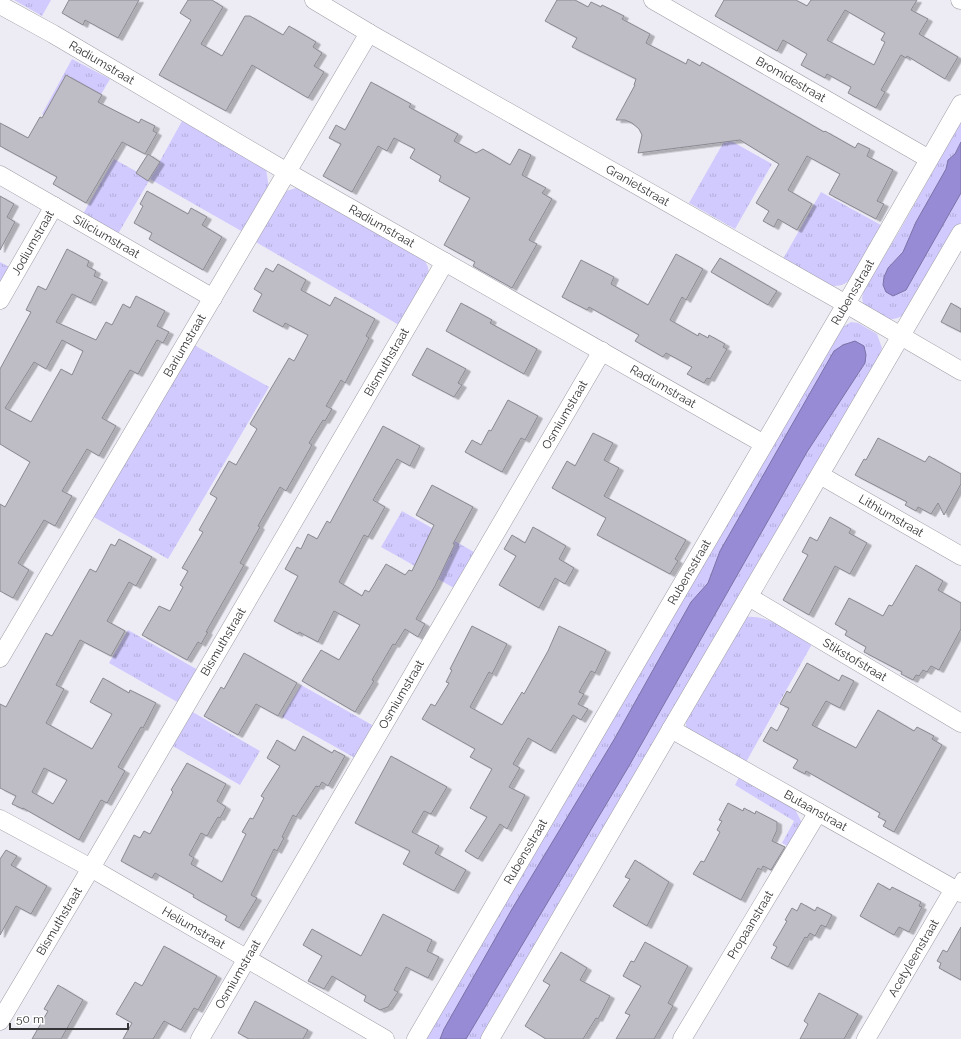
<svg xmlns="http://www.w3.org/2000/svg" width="961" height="1039" font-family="Raleway,sans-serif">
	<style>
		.grass { fill: url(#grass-tufts) }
		.water { fill: #978bd5; stroke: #7a71a6 }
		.building { fill: #bebdc6; stroke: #8a8991; fill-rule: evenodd; filter: url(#shadow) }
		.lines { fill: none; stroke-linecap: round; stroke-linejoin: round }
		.service-casing { stroke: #9f9ea6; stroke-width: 10 }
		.minor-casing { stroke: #9f9ea6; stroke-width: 19 }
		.service { stroke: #fff; stroke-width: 9 }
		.minor { stroke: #fff; stroke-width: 18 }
		.labels { text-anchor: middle; stroke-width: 3.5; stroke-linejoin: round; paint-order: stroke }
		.street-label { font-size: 12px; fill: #353538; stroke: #fff }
	</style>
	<defs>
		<pattern id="grass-tufts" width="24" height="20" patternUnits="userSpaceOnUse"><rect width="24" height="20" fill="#d1cafe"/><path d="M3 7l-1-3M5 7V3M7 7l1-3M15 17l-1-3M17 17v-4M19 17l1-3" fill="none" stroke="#b4aeda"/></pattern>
		<filter id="shadow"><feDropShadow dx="4.5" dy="2.5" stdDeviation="0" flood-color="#0004"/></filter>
	</defs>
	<rect width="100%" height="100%" fill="#edecf5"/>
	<!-- grass -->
	<path class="grass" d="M14,0H51L42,16Z
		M72,59L110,79L78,134L42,114Z
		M182,121L266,169L269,188L243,232L150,179L118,234L83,214L114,159L150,179Z
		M961,122V142L955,154L948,160L946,169L916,222L903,252L888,268L884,277L883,285L906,290L961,193V222L909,312C887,326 883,317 863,304L862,298L864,290L900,230Z
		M726,138L772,164L735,229L689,203Z
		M296,188L303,190L425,261L428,267L429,274L399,325L254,241L283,192Z
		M821,192L881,225L850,280C842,286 837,287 828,285L783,259Z
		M0,262L11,268L0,287Z
		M851,322L858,323L877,334L882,348L880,354L481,1039H466L629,766L807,452L865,363L720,551L708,583L691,602L615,738L444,1029L440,1039H426L840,329Z
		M194,345L269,387L168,559L92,516Z
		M402,511L474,552L454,588L381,547Z
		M746,617C770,615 791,632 812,644L745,764L691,733L686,727V719Z
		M128,630L198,670L179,703L109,663Z
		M301,685L374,726L355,758L282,717Z
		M191,711L260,751L240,785L171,745Z
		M740,775L795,809L801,821L802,827L791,848L782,843L794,821L735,785Z"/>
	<!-- water -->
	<path class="water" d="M961,142V193L906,290L893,296L886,292L883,285L884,277L888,268L903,252L916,222L946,169L948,160L955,154Z
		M855,341L864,346L866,355L865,363L807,452L629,766L466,1039H440L444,1029L512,909L615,738L691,602L708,583L720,551L834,351L843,345Z"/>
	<!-- building -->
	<path class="building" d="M69,0H139L118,38L85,20L83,25L62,13Z
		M188,0H212L223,7L201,44L222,56L245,16H250L283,35L289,26L316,42L313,47L322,53L314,66L324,72L308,98L252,65L226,111L159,75L191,20L180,13Z
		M557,0H575L588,7L591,2L601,7L602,5L624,16L622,19L650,34L646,43L686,64L688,59L700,66L702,62L824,132L825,131L855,148L858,143L870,149L867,156L893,170L877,201L884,204L876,219L829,194L840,174L807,156L788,190L812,204L797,230L778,219L774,227L763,221L769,211L756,203L779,164L740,140L638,153L642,135L639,129L632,123L625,120H616L635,85H634L636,79L572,47L577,38L545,21Z
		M724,0H796L807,6L811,0H917L911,10L928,19L919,34L958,57L945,79L907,56L906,58L901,55L881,90L885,92L876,108L848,93L851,87L827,74L825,78L801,65L807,54L783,40L777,51L715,16ZM845,10L885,33L881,40L885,42L874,65L827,40Z
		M66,75L102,95L98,102L139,123L141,119L155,126L153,131L157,133L145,154L122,142L86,203L53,184L57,177L0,146V123L28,138L40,117L42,118Z
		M371,82L411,104L409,107L458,134L454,141L476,153L483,149L510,165L519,149L531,155L522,175L546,188L542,193L552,199L529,240L537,244L512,288L473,266L475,262L444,245L470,198L439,181L441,176L410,158L415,149L394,138L387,151L378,146L352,192L323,176L341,144L329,138L336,125L345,130Z
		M148,154L160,162L148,181L136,173Z
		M147,191L188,214L191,208L207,217L202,225L222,237L203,270L149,239L152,233L134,223L143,206L140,204Z
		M0,196L14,204L7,217L15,222L0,250Z
		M67,249L89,261L87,266L96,271L94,276L103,280L91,303L72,294L56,322L96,340L106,322L112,325L123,304L130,308L136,296L165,311L157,326L169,332L163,343L157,340L138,374L130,370L102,418L116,426L99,456L87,449L62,491L72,496L55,526L44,520L18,563L29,570L13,598L0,591V504L5,507L30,462L0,444V369L31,312L26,310L38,286L46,290ZM62,340L83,351L72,375L61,369L31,422L5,408L34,362L46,369Z
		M676,254L703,269L686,300L682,297L670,320L698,336L699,333L708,338L709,335L725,344L723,347L727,349L710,379L707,378L704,383L687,374L692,367L666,353L663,357L635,341L639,335L589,307L587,310L562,297L581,260L614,277L611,284L648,305Z
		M720,258L777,291L768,305L711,272Z
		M278,264L306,280L301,290L330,306L335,297L375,319L366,336L369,338L345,383L341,380L326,406L332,409L325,421L323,420L309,443L312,445L286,491L280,487L258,526L260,527L240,563L244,565L206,632H208L201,644L198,642L187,660L142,635L159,606L170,611L183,587L180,585L188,571L182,568L203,532L199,530L217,498L210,494L229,461L236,465L257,429L250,424L289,358L294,361L308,335L285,323L283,327L253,311L262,294L254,289L266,268L273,272Z
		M461,303L492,320L490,323L537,349L524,374L446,331Z
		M951,303L961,309V332L941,322Z
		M427,348L466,369L458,383L462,385L454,397L412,375Z
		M508,400L538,416L525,440L521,438L502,472L465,452L472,440L481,445L489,430L491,431Z
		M383,426L420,446L410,466L397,459L373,500L385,507L368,537L364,535L339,582L362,596L365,590L369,592L386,564L405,575L409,570L412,571L434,525L416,515L432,485L473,507L453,544H455L435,586L416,619L425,624L418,637L405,629L395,645L393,644L372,680L374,681L355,712L302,681L321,650L339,660L360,625L334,611L318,642L299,632L298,634L274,621L298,576L285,569L297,547L301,549L308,534L317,539L327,521L330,523Z
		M593,433L613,443L604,460L619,468L604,496L686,540L675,559L678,561L670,574L597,535L606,518L552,488L567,461L575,466Z
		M878,438L925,462L929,456L961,474V484L944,515L938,503L931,514L918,507L916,511L905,505L907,502L855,475L864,459L866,460Z
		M830,517L851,529L849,533L867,543L850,574L835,566L809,615L783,600L808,555L802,552L810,537L817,541Z
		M533,527L566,546L559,559L574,568L565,584L555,578L539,608L499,585L516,556L504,549L512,535L525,543Z
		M119,539L152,557L136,586L129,582L107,621L125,631L111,656L80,640L56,685L64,689L46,723L92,749L112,714L90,702L103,678L129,693L130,690L156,703L143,728L141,727L118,767L125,771L107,803L101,800L79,840L23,808V809L12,804L16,796L0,788V704L6,707L7,705L46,633L52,636L90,569L96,572L111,544L115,546ZM44,768L67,780L53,804L32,792Z
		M916,565L943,581L938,590L961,603V629L939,670L931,666L927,672L923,670L919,676L916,675L913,680L901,674L902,672L864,652L866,647L845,635L847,631L835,624L849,598L883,616L889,605L892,606Z
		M472,626L507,644L492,674L489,672L470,707L502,725L522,692L524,694L548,651L559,626L606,650L595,673L591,671L579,692L584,694L578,704L588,709L581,720L573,715L551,751L528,738L513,764L520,768L509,787L525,795L507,829L500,824L478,859L465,851L487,817L470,808L492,769L470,757L475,749L422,719L431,704L435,706L449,683L446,682L452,670L450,669Z
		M244,653L297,683L278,716L256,704L238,735L204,716L221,687L224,689Z
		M807,663L839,681L842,675L854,681L840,708L826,701L812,725L856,748L878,710L914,731L917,727L934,736L932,739L942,745L894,832L883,826L886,821L878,817L880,813L806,771L805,774L793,768L798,760L763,741L771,727L777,731L789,708L780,704L787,691L790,693Z
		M303,736L332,753L334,750L345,756L328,786L322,782L319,787L316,786L296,817L293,815L282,837L284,838L277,851L274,849L251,895L257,898L239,928L225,920L227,916L193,897L194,895L155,873L152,878L121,861L134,835L140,838L144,831L150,834L173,792L171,790L187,763L226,784L217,801L226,807L220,818L218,817L207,836L201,833L189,855L194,858L191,864L222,882L246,834L242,832L250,818L253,819L264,798L261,796L280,766L267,758L277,740L295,751Z
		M391,756L447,787L431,814L424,811L412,832L439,846L435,853L466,870L454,891L403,864L410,851L355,823Z
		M728,803L743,811L744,808L755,814L756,811L777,822V830L772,841L785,847L771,870L763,866L761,870L758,868L741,900L693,874L701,861L704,862L720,832L717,830L722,821L719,820Z
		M6,850L17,856L11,865L47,886L31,914L16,906L0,935V859Z
		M635,860L669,882L647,926L613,906L630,879L625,877Z
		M878,883L890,890L892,887L921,902L919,906L922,907L909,932L899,927L894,935L860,916Z
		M801,903L815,911L817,907L832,915L826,927L821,925L815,936L810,933L807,938L805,937L788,967L771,958L777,947L773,945L787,921L785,920L792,908L797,911Z
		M383,914L432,940L427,951L439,957L428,978L406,967L394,990L398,992L388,1007L380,1010L364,1001L366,996L332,976L324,989L308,981L322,956L303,945L312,929L361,956Z
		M961,927V980L939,968L941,963L937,961L943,950L947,952Z
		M645,942L688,966L668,1003L673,1006L654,1039H616L630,1015L625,1013L641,986L623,976L631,961L634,962Z
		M164,946L217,976L198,1010L194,1008L181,1030L164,1021L153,1039H123L132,1023L116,1014L135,982L142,986Z
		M561,952L587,968L580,980L610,996L598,1019L596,1018L583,1039H546L525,1026L550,985L543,981Z
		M58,985L83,1000L61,1039H32L48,1011L44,1009Z
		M819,993L858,1014L844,1039H800L808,1024L804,1021Z
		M255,1001L308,1030L303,1039H249L238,1033Z"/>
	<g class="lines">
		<defs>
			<path id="service" d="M954,889L961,877"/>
			<g id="minor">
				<path id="s1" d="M314,0L369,33L846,304L961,371"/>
				<path id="s2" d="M653,0L929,159"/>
				<path d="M960,0H961"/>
				<path id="s3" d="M0,5L53,34L287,172L764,444"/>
				<path id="s4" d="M0,175L213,298"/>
				<path id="s5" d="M0,300L54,206"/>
				<path id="s6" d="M820,475L961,556"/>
				<path id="s7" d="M749,597L961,723"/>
				<path id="s8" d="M0,658L369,33"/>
				<path id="s9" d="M671,729L961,893"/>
				<path id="s10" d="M0,819L91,868L385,1039"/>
				<path id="s11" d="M0,1021L91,868L445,262"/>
				<path id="s12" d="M200,1039L602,351"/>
				<path id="s13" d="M416,1039L846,304L961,104"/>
				<path d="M490,1039L961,233"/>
				<path id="s14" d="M682,1039L818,812"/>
				<path id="s15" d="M866,1039L954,889"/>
			</g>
		</defs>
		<!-- service casing -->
		<use href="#service" class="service-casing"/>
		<!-- minor casing -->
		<use href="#minor" class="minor-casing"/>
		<!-- service -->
		<use href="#service" class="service"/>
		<!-- minor -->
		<use href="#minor" class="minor"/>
	</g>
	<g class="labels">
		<!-- street labels -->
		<g class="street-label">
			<text dy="4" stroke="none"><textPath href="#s3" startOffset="117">Radiumstraat</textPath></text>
			<text dy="4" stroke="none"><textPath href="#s2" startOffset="159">Bromidestraat</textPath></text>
			<text dy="4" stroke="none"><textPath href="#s1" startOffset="373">Granietstraat</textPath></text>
			<text dy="4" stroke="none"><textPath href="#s3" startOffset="441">Radiumstraat</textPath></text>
			<text dy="4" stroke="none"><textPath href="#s4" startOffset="123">Siliciumstraat</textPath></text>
			<text dy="4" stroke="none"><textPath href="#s5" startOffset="66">Jodiumstraat</textPath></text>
			<text dy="4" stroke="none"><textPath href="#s13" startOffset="865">Rubensstraat</textPath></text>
			<text dy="4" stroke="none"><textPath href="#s8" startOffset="363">Bariumstraat</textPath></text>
			<text dy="4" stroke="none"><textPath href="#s11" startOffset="764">Bismuthstraat</textPath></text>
			<text dy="4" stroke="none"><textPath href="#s3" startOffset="765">Radiumstraat</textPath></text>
			<text dy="4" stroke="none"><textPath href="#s12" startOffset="723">Osmiumstraat</textPath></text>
			<text dy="4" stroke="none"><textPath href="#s6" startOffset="82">Lithiumstraat</textPath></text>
			<text dy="4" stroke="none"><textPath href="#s13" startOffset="541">Rubensstraat</textPath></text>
			<text dy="4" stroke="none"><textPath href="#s11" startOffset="440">Bismuthstraat</textPath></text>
			<text dy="4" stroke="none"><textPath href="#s7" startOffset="123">Stikstofstraat</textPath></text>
			<text dy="4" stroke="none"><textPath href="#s12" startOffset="399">Osmiumstraat</textPath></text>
			<text dy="4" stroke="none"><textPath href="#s9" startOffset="166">Butaanstraat</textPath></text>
			<text dy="4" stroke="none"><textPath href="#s13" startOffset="217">Rubensstraat</textPath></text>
			<text dy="4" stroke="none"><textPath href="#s11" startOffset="116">Bismuthstraat</textPath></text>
			<text dy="4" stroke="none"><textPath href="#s14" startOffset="133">Propaanstraat</textPath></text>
			<text dy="4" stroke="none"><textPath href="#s10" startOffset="222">Heliumstraat</textPath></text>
			<text dy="4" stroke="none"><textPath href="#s15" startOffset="94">Acetyleenstraat</textPath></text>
			<text dy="4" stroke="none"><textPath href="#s12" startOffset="75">Osmiumstraat</textPath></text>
		</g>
	</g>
	<!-- scale -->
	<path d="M10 1023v6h118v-6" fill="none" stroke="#353538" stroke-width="2"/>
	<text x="16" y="1023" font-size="12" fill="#353538" stroke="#ffffff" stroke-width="3" paint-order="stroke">50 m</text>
</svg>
